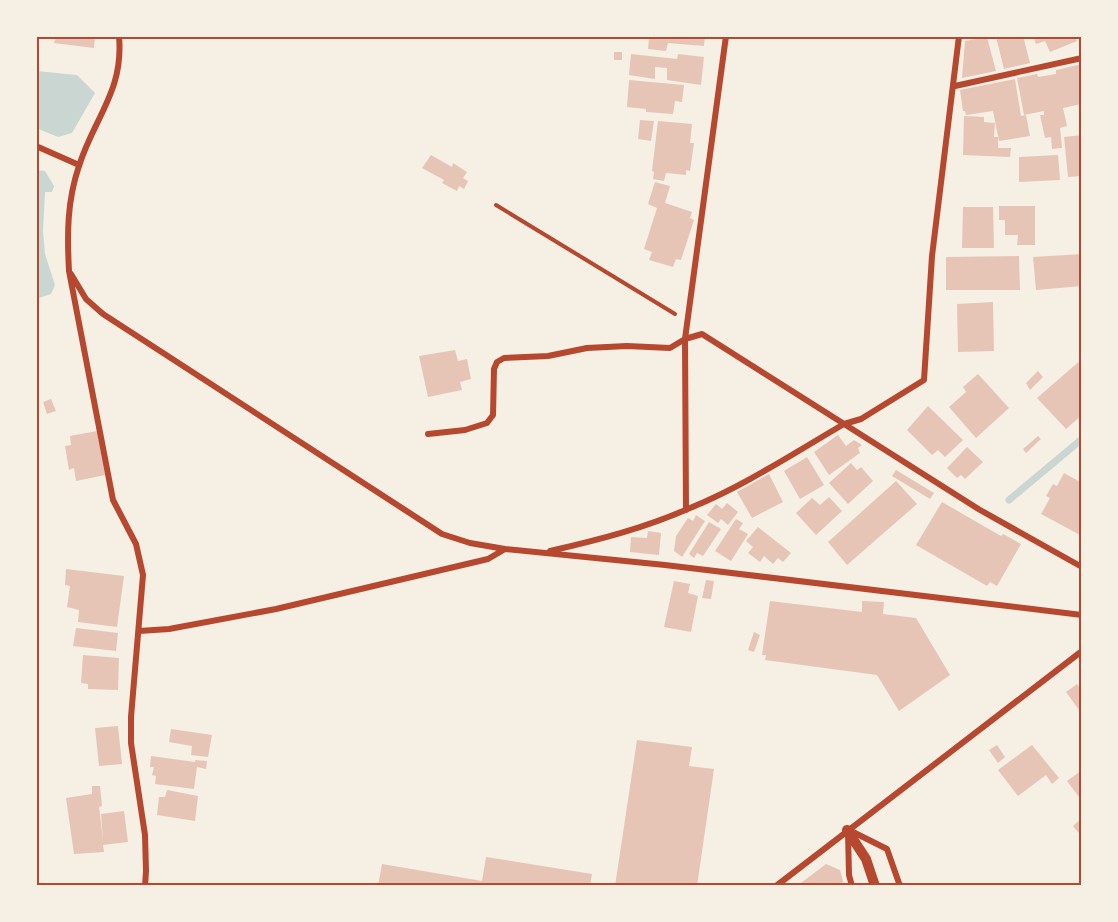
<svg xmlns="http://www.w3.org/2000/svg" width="1118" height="922" font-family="Manrope,sans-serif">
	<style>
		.water { fill: #c9d6d2 }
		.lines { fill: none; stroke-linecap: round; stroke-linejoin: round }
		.stream { stroke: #c9d6d2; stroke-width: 7 }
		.building { fill: #e6c5b7 }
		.path { stroke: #b5482f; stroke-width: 4 }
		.minor { stroke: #b5482f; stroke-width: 6 }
		.tertiary { stroke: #b5482f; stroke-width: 10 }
		.neatline { fill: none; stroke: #b5482f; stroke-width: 2 }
	</style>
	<rect width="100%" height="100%" fill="#f6efe4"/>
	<!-- water -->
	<path class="water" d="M36,71L77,75L95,93L72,133L58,137L36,128Z
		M36,170L45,171L54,186L52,192H45L43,231L45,254L55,285L51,294L36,299Z"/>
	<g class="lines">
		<!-- stream -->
		<path class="stream" d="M1009,500L1082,439"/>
	</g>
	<!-- building -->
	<path class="building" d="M57,36H95L94,48L54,43Z
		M640,36H705L704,46L668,43L666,51L648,49L649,38H640Z
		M1004,36H1023L1030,63L1004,69L996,37Z
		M1033,36H1075L1077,41L1050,52L1045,41L1036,44Z
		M987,37L996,71L962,78L965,41Z
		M614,52H622V60H614Z
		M631,54L677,59L678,54L704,57L701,85L667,80V68L655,67V79L629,75Z
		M1082,64L1081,104L1063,108L1067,126L1060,128L1062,148L1052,149L1051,137L1045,138L1040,115H1044V111L1024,115L1017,78L1037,74L1038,77L1056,74V70Z
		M1015,79L1021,116L1026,115L1030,136L999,141L993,111L966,115L965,111H963L960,90Z
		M629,80L684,85L682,102L675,101L673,114L646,112V109L627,107Z
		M964,116L984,117V122L995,123L994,137H998V148H1011L1010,157L963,155Z
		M640,120L654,121L651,141L638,139Z
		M658,121L692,124L690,143H694L690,171L686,170V175L666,173L664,181L653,179L654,172L652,171Z
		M1082,135V176L1068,177L1064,137Z
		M431,155L452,167L453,163L467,172L463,178L468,181L464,189L459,186L457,191L442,183L444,180L422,168Z
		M1058,155L1060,180L1019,182V157Z
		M655,182L670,186L665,203L692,212L690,218L694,220L681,260L676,259L673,267L649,260L652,252L644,249L657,208L648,204Z
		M999,206H1035V245H1017L1018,235H1005V220H999Z
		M963,207H993L994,248H962Z
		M1082,254V286L1036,290L1033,257Z
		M1019,256L1020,290H946V257Z
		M993,302L994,351L958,352L957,304Z
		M455,350L458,361L467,359L471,379L460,382L462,390L428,397L419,356Z
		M1082,359V415L1066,429L1037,398Z
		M1038,371L1043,377L1030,390L1026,383Z
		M978,374L1009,408L976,438L949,407L966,392L963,387Z
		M51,399L56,411L47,414L43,402Z
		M928,406L963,440L945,457L938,450L932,455L907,430Z
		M97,431L105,475L76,481L74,468L69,470L65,446L71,445L70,436Z
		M838,435L846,446L854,440L862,445L858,448L860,453L829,475L814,452Z
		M1038,436L1041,439L1026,453L1023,449Z
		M967,447L983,462L965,479L961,475L957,478L947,468Z
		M807,457L824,485L800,499L784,471Z
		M851,463L857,470L861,467L873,481L848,504L829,483Z
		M896,470L934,493L930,499L892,476Z
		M1064,473L1082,483V536L1041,514L1050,498L1046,496L1053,484L1057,486Z
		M769,474L783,502L752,518L737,492Z
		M896,481L917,504L847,565L828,542Z
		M829,497L842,511L816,535L796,513L812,498L820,505Z
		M942,502L1001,536L1003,534L1021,544L997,586L990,582L987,586L916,545Z
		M727,503L738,512L728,525L721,519L718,523L707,515L716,504L722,509Z
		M696,515L705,521L682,557L674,551L676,536L688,518L693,521Z
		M736,519L743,523L739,529L748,534L731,561L715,551Z
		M709,522L721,529L703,556L697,553L694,558L689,554Z
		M758,527L791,553L783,562L778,558L773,564L764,556L760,562L748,553L753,547L746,541Z
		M648,531L661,533L659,555L630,552L631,537L647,538Z
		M66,569L124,576L117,627L78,622L79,610L67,607L70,586L65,585Z
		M706,580L714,581L711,599L702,598Z
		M674,581L690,584L688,593L698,596L691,632L664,627Z
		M770,601L862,612V601L884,602L883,614L916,618L950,675L899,711L877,675L765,660L766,655H762Z
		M76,628L118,633L116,651L73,646Z
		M754,632L760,635L754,652L748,650Z
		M83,655L119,658L118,690L88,689V684L81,683Z
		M1077,684L1082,691V714L1066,692Z
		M118,726L122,764L99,766L95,728Z
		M171,729L212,735L208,757L191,755L192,746L169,742Z
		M637,740L692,747L689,766L714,769L697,886H615Z
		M997,745L1005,757L998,763L989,750Z
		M1032,745L1059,778L1052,784L1046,775L1018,796L998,770Z
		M151,756L195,762V760L207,761L206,769L197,767L194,789L155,784L156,776L152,775L154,767H150Z
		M1082,770V801L1067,781Z
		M92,786H100L102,806L99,807L103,840L101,814L124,811L128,842L103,845L104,852L74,854L66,798L92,794Z
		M167,790L198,796L195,821L157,815L159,797H165Z
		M1082,818V837L1073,826Z
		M486,857L592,874L590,886H378L382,864L482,881Z
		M826,864L840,870L844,885L797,886Z"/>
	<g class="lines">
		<!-- path -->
		<path class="path" d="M496,205L675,314"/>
		<!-- minor -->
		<path class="minor" d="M119,36C124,91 94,118 79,166C67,201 67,234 69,271L113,500L136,544L143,575L131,717V743L145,835L146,871L145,886
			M955,86L1082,58
			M36,146L79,165
			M71,274L86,299L103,314L442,534L470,543L505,549
			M428,434L465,430L487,423L493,415L494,369L497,362L504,358L548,356L587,348L627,346L670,348L685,339L702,334L980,510L1082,567
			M686,510L685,339L726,36
			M550,551C598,540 645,528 690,508C744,486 794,453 844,424L861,419L924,380L932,256L959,36
			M139,631L169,629L276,609L488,559L505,549L665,565L1082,615
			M851,831L887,849L900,886
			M848,833L849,875L852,886
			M776,886L1082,651"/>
		<!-- tertiary -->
		<path class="tertiary" d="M847,830L866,859L875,886"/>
	</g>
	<!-- border -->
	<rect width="1118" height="922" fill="none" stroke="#f6efe4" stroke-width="75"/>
	<rect x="38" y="38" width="1042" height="846" class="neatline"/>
</svg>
